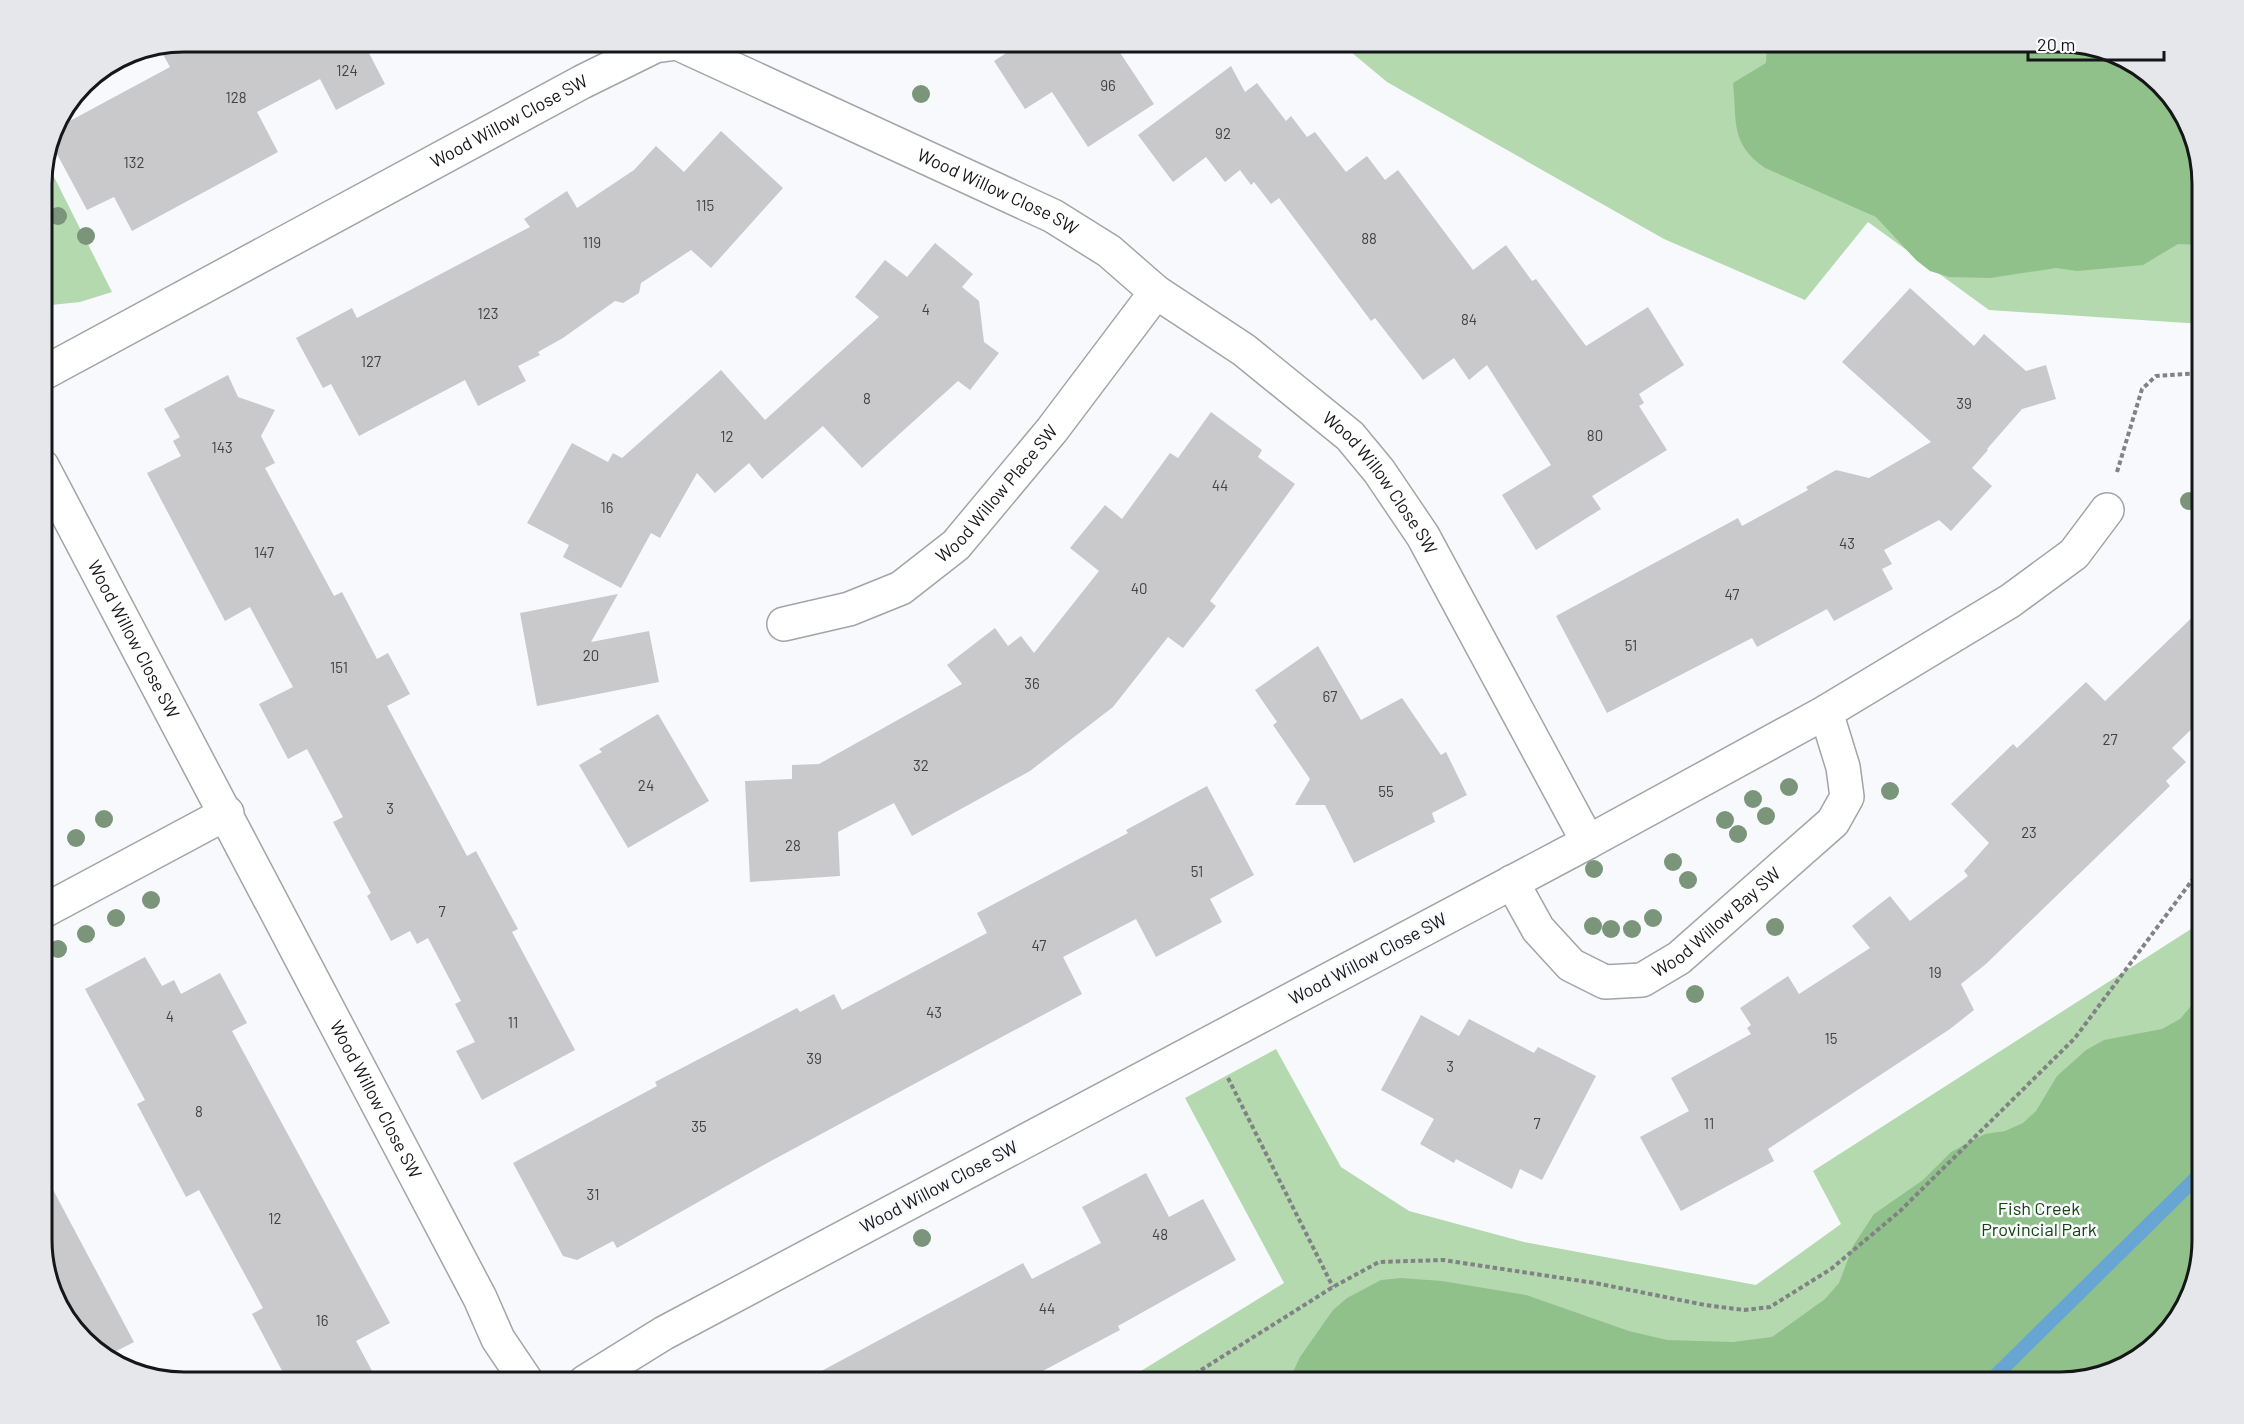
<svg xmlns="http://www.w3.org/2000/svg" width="2244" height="1424" font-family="Barlow,sans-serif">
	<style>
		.green { fill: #b4d9af }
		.forest { fill: #91c18a }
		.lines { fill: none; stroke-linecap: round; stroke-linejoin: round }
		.stream { stroke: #67a6d3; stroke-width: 14 }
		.building { fill: #c9c9cc }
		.street-casing { stroke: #a2a4a7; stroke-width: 36 }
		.path { stroke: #808284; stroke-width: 4; stroke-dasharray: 4.5 3; stroke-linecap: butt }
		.street { stroke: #fff; stroke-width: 33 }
		.tree { fill: #7a9579 }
		.labels { text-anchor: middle; stroke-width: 5; stroke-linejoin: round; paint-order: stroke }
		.number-label { font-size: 15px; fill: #424344 }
		.street-label { font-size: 18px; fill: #151617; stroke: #f7f9fc }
		.park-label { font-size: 18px; fill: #13440e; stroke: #f7f9fc }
		.rim { fill: none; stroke: #151617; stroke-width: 3 }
	</style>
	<rect width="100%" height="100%" fill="#f7f9fc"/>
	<!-- green -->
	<path class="green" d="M1339,42H2060L2138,66L2183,114L2202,184V324L1989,310L1868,222L1805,300L1664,239L1387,82Z
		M46,161L112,292L80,302L51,305L42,310V175Z
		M2202,922V1240L2178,1318L2130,1363L2060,1382H1123L1284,1283L1185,1098L1276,1049L1341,1167L1409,1211L1524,1242L1756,1285L1841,1224L1813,1171Z"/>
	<!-- forest -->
	<path class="forest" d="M1764,42H2060L2138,66L2183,114L2202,184V245L2178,244L2143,265L2077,271L2056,268L1990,278L1949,277L1930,271L1916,260L1876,217L1765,168C1730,144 1737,122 1733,83L1766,63L1767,45Z
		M2202,993V1240L2178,1318L2130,1363L2060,1382H1292V1374L1300,1357L1333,1310L1347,1298L1381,1280L1401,1278L1442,1281L1526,1295L1629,1331L1667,1340L1733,1342L1772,1337L1825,1299L1839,1283L1853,1246L1874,1214L1923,1180L1951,1152L1985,1134L2005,1131L2023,1123L2036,1111L2057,1076L2086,1050L2104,1040L2162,1029L2180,1019Z"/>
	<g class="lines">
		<!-- stream -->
		<path class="stream" d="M1989,1382L2202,1172"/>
	</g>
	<!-- building -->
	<path class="building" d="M184,42H389L369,53L385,84L336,110L320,79L257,112L278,152L132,231L114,197L87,210L50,141L53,130L170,67L159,47Z
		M1023,42H1113L1154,104L1088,147L1052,92L1025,109L994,61Z
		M1231,66L1245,92L1257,83L1286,121L1291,116L1307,137L1315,132L1346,172L1367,156L1385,180L1398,170L1473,270L1506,245L1532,281L1536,279L1586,346L1648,307L1684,365L1639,394L1644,403L1639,406L1667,450L1592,496L1601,509L1536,550L1502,495L1551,465L1487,365L1469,380L1454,358L1423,380L1375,318L1371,321L1279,198L1271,204L1254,182L1251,185L1240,170L1225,182L1206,157L1173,182L1138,135Z
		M721,131L783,188L711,268L691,250L641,283L639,293L623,303L615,301L563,338L538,352L540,355L518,366L526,381L478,406L465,380L359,436L331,384L323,388L296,338L352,308L357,318L530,227L524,219L567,191L577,208L634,170L656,146L684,172Z
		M935,243L973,274L962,287L979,301L984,342L999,353L970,390L958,381L862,468L823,426L762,479L749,463L715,493L697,473L660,538L651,533L621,588L563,557L569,545L527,523L572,443L608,462L613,453L622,458L721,370L765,420L879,317L855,297L885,260L907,277Z
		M1910,288L1974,346L1984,334L2026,371L2046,365L2056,399L2022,409L1987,449L1988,450L1972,468L1992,486L1951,531L1939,520L1884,550L1892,564L1882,569L1893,589L1834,621L1827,609L1757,647L1752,638L1607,713L1556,616L1738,518L1742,526L1808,490L1806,487L1836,470L1869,478L1931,442L1842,362Z
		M228,375L238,397L275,410L261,436L275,463L265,468L334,596L342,592L377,659L388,653L410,694L387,706L467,856L476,851L518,929L512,932L575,1050L482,1100L456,1051L475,1042L455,1004L461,1001L428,938L417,944L410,931L391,941L367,896L371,893L333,822L343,817L307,749L288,759L259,704L293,687L250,607L225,621L147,473L181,456L173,441L180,437L164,409Z
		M1211,412L1262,450L1258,457L1295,484L1210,601L1216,606L1183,648L1168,637L1113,707L1030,771L912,836L894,803L838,832L840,876L750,882L745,781L792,779V765L819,764L962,684L947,665L995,628L1008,646L1021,636L1034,653L1099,571L1070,548L1105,505L1122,519L1170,453L1178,458Z
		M618,594L591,642L649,631L659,682L537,706L520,613Z
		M2202,608V719L2172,748L2186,762L2166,781L2170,786L1986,964L1961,984L1974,1010L1950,1029L1768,1149L1774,1161L1681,1211L1640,1137L1689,1111L1671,1078L1751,1034L1747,1028L1751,1025L1740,1008L1788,976L1799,994L1870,948L1852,926L1890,896L1910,921L1968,876L1964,871L1989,843L1951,804L2013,744L2017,748L2086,682L2105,701Z
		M1318,646L1361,720L1402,698L1441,755L1446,752L1467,795L1432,813L1435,822L1354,863L1325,805H1295L1310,779L1273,725L1277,722L1255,690Z
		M658,714L709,801L628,848L579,765L602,752L599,749Z
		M1207,786L1254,875L1210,899L1222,922L1156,957L1136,919L1063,957L1082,994L769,1162L617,1248L613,1241L577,1260L563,1256L513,1163L657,1086L655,1082L797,1008L800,1012L834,994L842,1010L987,933L977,913L1128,833L1126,830Z
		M145,957L162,986L174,980L181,994L220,973L247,1023L232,1031L390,1323L356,1341L378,1382H288L252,1314L263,1308L199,1190L186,1197L137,1104L145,1100L85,989Z
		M1421,1015L1459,1036L1469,1019L1534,1053L1538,1047L1596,1076L1542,1180L1520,1169L1512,1189L1456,1159L1454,1163L1420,1144L1434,1119L1381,1090Z
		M42,1169L134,1342L105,1357L61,1311L42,1249Z
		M1146,1173L1169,1217L1203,1199L1236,1260L1118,1326L1120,1330L1022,1382H801L1023,1263L1032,1279L1101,1243L1082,1207Z"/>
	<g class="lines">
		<defs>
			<g id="street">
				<path id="s1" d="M42,374L582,82L655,46L677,43L1053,216L1109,251L1156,292L1244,350L1350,436L1379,471L1423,536L1588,842L664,1333L585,1382"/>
				<path id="s2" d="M42,466L480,1298L498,1339L527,1382"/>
				<path id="s3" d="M784,624L849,609L901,588L956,545L1052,430L1156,292"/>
				<path d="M1588,842L1826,712L2010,601L2074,554L2107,510"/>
				<path id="s4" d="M1512,882L1538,929L1571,965L1605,982L1642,980L1679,958L1833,822L1847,797L1843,767L1826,712"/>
				<path d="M42,912L227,813"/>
			</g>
		</defs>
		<!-- street casing -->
		<use href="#street" class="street-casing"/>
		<!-- path -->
		<path class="path" d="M2117,472L2142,389L2156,376L2202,373
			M1228,1078L1333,1287
			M1182,1382L1333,1287L1379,1262L1443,1260L1595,1283L1705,1305L1744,1310L1770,1307L1831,1269L1900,1211L2075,1038L2202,867"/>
		<!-- street -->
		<use href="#street" class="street"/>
	</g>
	<!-- trees -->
	<g class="tree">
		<circle cx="921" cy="94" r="9"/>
		<circle cx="58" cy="216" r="9"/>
		<circle cx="86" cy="236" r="9"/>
		<circle cx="2189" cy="501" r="9"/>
		<circle cx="1789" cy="787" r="9"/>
		<circle cx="1890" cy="791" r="9"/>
		<circle cx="1753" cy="799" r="9"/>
		<circle cx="1766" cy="816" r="9"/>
		<circle cx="104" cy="819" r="9"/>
		<circle cx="1725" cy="820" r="9"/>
		<circle cx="1738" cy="834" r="9"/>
		<circle cx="76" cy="838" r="9"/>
		<circle cx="1673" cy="862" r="9"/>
		<circle cx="1594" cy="869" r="9"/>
		<circle cx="1688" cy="880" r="9"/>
		<circle cx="151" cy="900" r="9"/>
		<circle cx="116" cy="918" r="9"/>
		<circle cx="1653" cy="918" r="9"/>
		<circle cx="1593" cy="926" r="9"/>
		<circle cx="1775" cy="927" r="9"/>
		<circle cx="1611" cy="929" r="9"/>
		<circle cx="1632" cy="929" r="9"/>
		<circle cx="86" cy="934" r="9"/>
		<circle cx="58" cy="949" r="9"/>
		<circle cx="1695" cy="994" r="9"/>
		<circle cx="922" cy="1238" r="9"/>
	</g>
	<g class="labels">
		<!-- number labels -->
		<g class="number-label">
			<text x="347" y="76">124</text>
			<text x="1108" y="91">96</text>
			<text x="236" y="103">128</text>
			<text x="1223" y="139">92</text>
			<text x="134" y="168">132</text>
			<text x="705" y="211">115</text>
			<text x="1369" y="244">88</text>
			<text x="592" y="248">119</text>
			<text x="926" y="315">4</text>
			<text x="488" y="319">123</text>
			<text x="1469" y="325">84</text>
			<text x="371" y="367">127</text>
			<text x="867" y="404">8</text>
			<text x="1964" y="409">39</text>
			<text x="1595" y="441">80</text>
			<text x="727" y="442">12</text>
			<text x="222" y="453">143</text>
			<text x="1220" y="491">44</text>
			<text x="607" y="513">16</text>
			<text x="1847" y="549">43</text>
			<text x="264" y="558">147</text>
			<text x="1139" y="594">40</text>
			<text x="1732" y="600">47</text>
			<text x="1631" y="651">51</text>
			<text x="591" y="661">20</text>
			<text x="339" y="673">151</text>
			<text x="1032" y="689">36</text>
			<text x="1330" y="702">67</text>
			<text x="2110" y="745">27</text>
			<text x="921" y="771">32</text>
			<text x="646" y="791">24</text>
			<text x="1386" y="797">55</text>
			<text x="390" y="814">3</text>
			<text x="2029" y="838">23</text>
			<text x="793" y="851">28</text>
			<text x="1197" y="877">51</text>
			<text x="442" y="917">7</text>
			<text x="1039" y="951">47</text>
			<text x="1935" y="978">19</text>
			<text x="934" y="1018">43</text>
			<text x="170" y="1022">4</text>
			<text x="513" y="1028">11</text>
			<text x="1831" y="1044">15</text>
			<text x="814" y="1064">39</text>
			<text x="1450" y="1072">3</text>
			<text x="199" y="1117">8</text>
			<text x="1537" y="1129">7</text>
			<text x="1709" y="1129">11</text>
			<text x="699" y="1132">35</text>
			<text x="593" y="1200">31</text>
			<text x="275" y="1224">12</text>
			<text x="1160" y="1240">48</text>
			<text x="1047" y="1314">44</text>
			<text x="322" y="1326">16</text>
		</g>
		<!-- street labels -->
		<g class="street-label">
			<text dy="6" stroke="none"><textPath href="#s1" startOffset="531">Wood Willow Close SW</textPath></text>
			<text dy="6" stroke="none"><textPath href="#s1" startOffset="1071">Wood Willow Close SW</textPath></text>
			<text dy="6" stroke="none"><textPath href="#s1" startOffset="1557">Wood Willow Close SW</textPath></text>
			<text dy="6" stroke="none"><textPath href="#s3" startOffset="258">Wood Willow Place SW</textPath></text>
			<text dy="6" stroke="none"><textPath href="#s2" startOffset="196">Wood Willow Close SW</textPath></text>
			<text dy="6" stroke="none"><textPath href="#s4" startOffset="272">Wood Willow Bay SW</textPath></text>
			<text transform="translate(1368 959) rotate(-28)" y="6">Wood Willow Close SW</text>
			<text dy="6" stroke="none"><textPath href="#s2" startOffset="716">Wood Willow Close SW</textPath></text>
			<text transform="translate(939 1187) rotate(-28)" y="6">Wood Willow Close SW</text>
		</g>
		<!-- park labels -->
		<g class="park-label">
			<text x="2039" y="1215">Fish Creek<tspan x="2039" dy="21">Provincial Park</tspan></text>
		</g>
	</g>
	<!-- crop -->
	<path d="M0 0H2244V1424H0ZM184 52H2060A132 132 0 0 1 2192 184V1240A132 132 0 0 1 2060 1372H184A132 132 0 0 1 52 1240V184A132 132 0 0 1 184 52Z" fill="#e5e7ea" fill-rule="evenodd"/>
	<path class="rim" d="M184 52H2060A132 132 0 0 1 2192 184V1240A132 132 0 0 1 2060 1372H184A132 132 0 0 1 52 1240V184A132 132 0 0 1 184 52Z"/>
	<!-- scale -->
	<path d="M2028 51v9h136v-9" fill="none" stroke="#151617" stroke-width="3"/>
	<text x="2037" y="51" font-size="18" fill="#151617" stroke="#f7f9fc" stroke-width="4.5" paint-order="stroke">20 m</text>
</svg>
